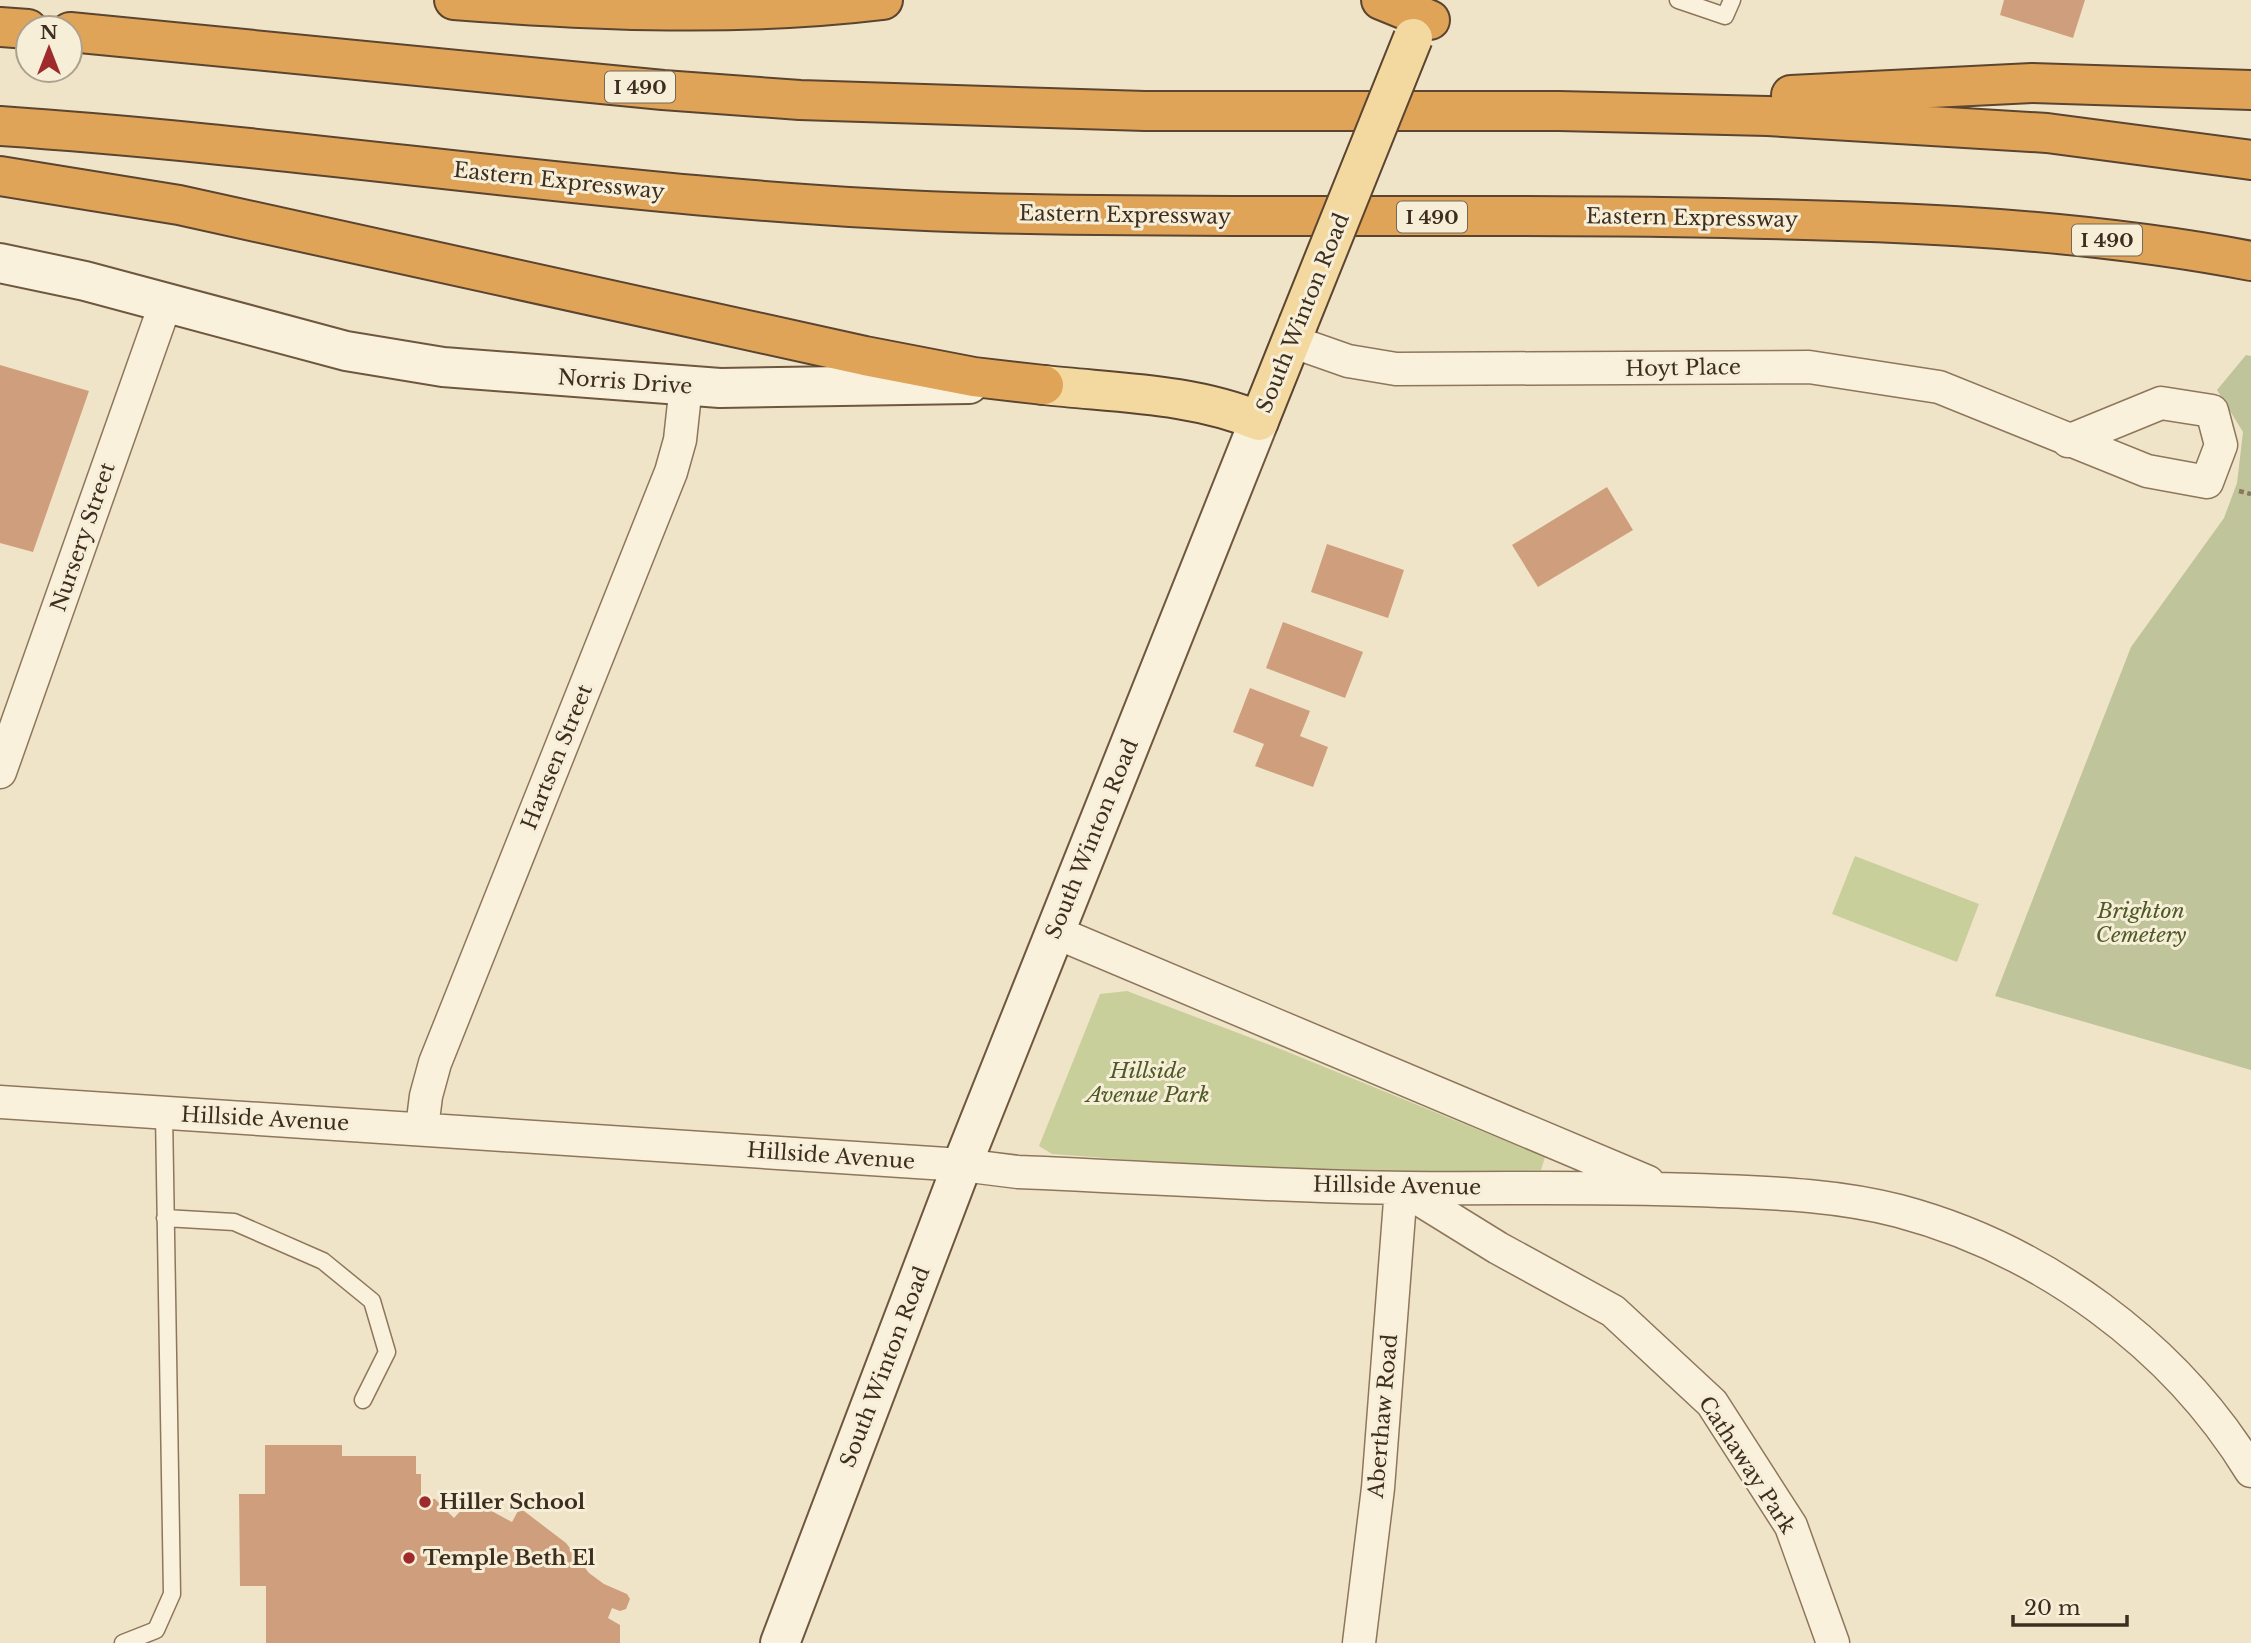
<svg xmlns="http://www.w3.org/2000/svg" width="2251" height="1643" font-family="'Libre Baskerville',serif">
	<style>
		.green { fill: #c9cf9b }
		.cemetery { fill: #bfc49a }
		.building { fill: #cf9f7d }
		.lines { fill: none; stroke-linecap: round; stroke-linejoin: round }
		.lane-casing { stroke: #8d765c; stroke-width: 19 }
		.street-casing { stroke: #8d765c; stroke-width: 35 }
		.secondary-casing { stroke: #6f573f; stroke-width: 42 }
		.primary-casing { stroke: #5b4430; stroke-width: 42 }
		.highway-casing { stroke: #5b4430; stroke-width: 42 }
		.path { stroke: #8d765c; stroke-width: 4.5; stroke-dasharray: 5 3.5; stroke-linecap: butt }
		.lane { stroke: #faf1dc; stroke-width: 16 }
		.street { stroke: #faf1dc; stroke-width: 32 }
		.secondary { stroke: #faf1dc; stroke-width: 38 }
		.primary { stroke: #f3d9a0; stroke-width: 38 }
		.highway { stroke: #e0a458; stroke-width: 38 }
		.primary-bridge-casing { stroke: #5b4430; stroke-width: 42; stroke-linecap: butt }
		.primary-bridge { stroke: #f3d9a0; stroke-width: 38 }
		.poi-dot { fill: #9e2a2b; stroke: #f7eed8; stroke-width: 2.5 }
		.labels { text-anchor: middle; stroke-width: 6; stroke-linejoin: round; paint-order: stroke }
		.shield { fill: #f7eed8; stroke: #756857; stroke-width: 2 }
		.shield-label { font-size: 19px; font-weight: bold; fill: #3d2e20 }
		.street-label { font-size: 21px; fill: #3d2e20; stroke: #f7eed8 }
		.park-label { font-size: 21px; font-style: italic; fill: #4d5a26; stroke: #f7eed8 }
		.poi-label { font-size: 21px; font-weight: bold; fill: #3d2e20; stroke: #f7eed8; text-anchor: start }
	</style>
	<rect width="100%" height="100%" fill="#f0e4c8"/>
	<!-- green -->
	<path class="green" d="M1855,856L1979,904L1957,962L1832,914Z
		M1127,991L1283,1050L1545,1157L1541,1170L1307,1173L1052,1154L1039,1146L1100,994Z"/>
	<!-- cemetery -->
	<path class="cemetery" d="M2246,355L2251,356V1070L1995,996L2131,647L2224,518L2237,483L2243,432L2217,390Z"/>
	<!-- building -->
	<path class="building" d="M2004,0H2085L2073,38L2000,15Z
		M0,365L89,391L33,552L0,543Z
		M1607,487L1633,530L1538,587L1512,545Z
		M1327,544L1404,570L1388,618L1311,592Z
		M1283,622L1363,652L1345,698L1266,668Z
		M1250,688L1310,711L1300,736L1328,747L1313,787L1255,766L1264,744L1233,732Z
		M265,1445H342V1456H416V1474H421V1499H435L454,1518L475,1495L479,1499L477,1503L512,1522L518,1511H524L566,1543L589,1573L604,1584L627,1594L630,1599L626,1609L620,1611L612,1608L608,1618L620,1625V1643H266V1586H240L239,1494H265Z"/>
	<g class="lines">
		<defs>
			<path id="lane" d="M1678,0L1725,16L1732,0
				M165,1218L234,1222L323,1261L372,1301L387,1352L363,1400
				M123,1643L156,1630L172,1594L164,1114"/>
			<path id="street" d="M1291,341L1348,361L1396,369L1809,367L1939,387L2147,471L2207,482L2221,445L2212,411L2161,403L2068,441
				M0,772L166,302
				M1055,932L1648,1182
				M0,1102L962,1165L1018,1172C1147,1177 1277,1187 1406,1188C1510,1189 1615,1186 1720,1191C1779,1193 1841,1196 1899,1211C2042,1249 2174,1345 2251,1471
				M422,1128L426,1096L435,1063L671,472L680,440L686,385
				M1359,1643L1378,1488L1401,1188L1498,1248L1613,1311L1712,1403L1791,1526L1833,1643"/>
			<path id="secondary" d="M0,263L85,281L346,351L443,367L720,388L969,384
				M780,1643L962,1165L1259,421"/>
			<path id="primary" d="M1044,385C1116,393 1192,393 1259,421L1298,324"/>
			<path id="highway" d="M454,0C596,11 742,17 883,0
				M1381,0L1430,20
				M0,27L28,29
				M70,32L663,90L800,100L1145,111H1559L1768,116L2047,133L2251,160
				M1791,95L2032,83L2251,90
				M0,126C328,148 654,204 983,213C1210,219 1437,214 1663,217C1859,220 2058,224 2251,261
				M0,176L179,205L865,356L974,377L1044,385"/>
		</defs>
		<!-- lane casing -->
		<use href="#lane" class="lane-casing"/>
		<!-- street casing -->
		<use href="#street" class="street-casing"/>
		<!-- secondary casing -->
		<use href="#secondary" class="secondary-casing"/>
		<!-- primary casing -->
		<use href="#primary" class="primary-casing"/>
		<!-- highway casing -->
		<use href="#highway" class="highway-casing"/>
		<!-- path -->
		<path class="path" d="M2239,491L2251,494"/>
		<!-- lane -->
		<use href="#lane" class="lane"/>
		<!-- street -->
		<use href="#street" class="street"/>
		<!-- secondary -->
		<use href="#secondary" class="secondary"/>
		<!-- primary -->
		<use href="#primary" class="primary"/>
		<!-- highway -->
		<use href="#highway" class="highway"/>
		<defs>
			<path id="primary-bridge" d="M1298,324L1413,38"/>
		</defs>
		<!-- primary-bridge casing -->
		<use href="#primary-bridge" class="primary-bridge-casing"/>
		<!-- primary-bridge -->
		<use href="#primary-bridge" class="primary-bridge"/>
	</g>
	<!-- markers -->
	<g class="poi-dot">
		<circle cx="425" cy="1502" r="7"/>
		<circle cx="409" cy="1558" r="7"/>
	</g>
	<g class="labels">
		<!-- shield labels -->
		<g class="shield">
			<rect x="605" y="71.5" width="70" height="31" rx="5"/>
			<rect x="1397" y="201.5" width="70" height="31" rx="5"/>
			<rect x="2072" y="224.5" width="70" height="31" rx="5"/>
		</g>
		<g class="shield-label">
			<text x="640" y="94">I 490</text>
			<text x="1432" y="224">I 490</text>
			<text x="2107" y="247">I 490</text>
		</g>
		<!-- street labels -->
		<g class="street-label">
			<text transform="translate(559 181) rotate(6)" y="7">Eastern Expressway</text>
			<text transform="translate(1125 215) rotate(1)" y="7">Eastern Expressway</text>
			<text transform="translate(1692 218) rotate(1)" y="7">Eastern Expressway</text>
			<text transform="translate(1303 313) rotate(-68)" y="7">South Winton Road</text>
			<text transform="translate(1683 368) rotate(-1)" y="7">Hoyt Place</text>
			<text transform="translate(625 382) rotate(4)" y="7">Norris Drive</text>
			<text transform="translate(83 537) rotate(-71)" y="7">Nursery Street</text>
			<text transform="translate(557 757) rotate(-68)" y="7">Hartsen Street</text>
			<text transform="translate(1092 839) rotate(-68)" y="7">South Winton Road</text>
			<text transform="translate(265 1119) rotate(3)" y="7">Hillside Avenue</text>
			<text transform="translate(831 1156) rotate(4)" y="7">Hillside Avenue</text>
			<text transform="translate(1397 1186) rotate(1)" y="7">Hillside Avenue</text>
			<text transform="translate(885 1367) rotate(-69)" y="7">South Winton Road</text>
			<text transform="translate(1383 1416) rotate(-85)" y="7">Aberthaw Road</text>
			<text transform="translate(1747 1465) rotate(57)" y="7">Cathaway Park</text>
		</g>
		<!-- park labels -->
		<g class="park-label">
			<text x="2141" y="918">Brighton<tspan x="2141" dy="24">Cemetery</tspan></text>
			<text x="1148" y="1078">Hillside<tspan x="1148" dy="24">Avenue Park</tspan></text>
		</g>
		<!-- poi labels -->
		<g class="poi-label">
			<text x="439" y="1509">Hiller School</text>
			<text x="423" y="1565">Temple Beth El</text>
		</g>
	</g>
	<!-- north arrow -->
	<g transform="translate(49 49)"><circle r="33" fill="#f7eed8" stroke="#ada18e" stroke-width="2"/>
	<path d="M0-5L12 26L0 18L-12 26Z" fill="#9e2a2b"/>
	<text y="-10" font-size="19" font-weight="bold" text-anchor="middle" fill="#3d2e20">N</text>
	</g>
	<!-- scale -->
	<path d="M2013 1615v10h114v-10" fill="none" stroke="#3d2e20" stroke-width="3.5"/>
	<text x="2024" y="1615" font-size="21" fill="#3d2e20" stroke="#f7eed8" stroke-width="5" paint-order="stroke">20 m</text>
</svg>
